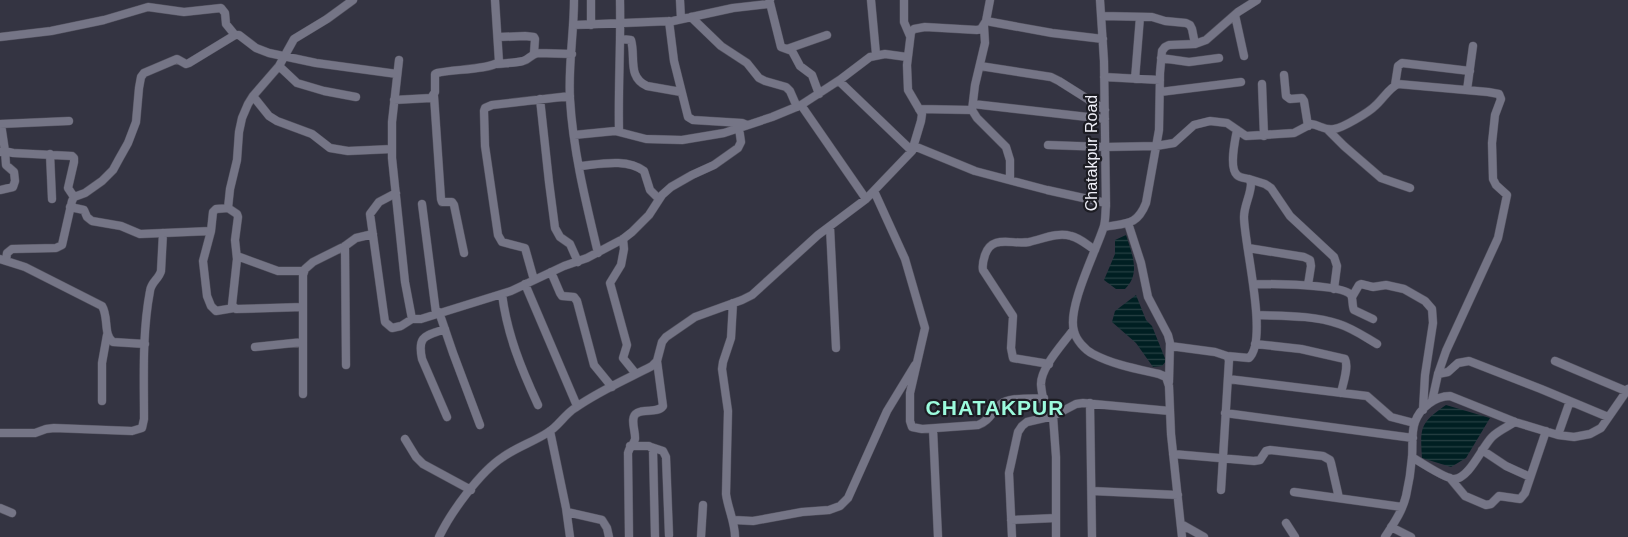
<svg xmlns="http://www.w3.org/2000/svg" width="1628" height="537" font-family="Helvetica,sans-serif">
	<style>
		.water { fill: url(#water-rules) }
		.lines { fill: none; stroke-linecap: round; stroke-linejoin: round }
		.minor-casing { stroke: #53525f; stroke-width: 9 }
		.minor { stroke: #757586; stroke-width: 8 }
		.labels { text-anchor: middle; stroke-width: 4.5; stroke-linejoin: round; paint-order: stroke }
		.street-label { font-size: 16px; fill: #eeeef7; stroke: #1c1c23 }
		.district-label { font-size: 21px; font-weight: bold; letter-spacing: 1px; fill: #9cfbdd; stroke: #1c1c23 }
	</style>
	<defs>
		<pattern id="water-rules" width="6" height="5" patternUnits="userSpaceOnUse" patternTransform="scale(1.25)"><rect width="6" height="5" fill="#001f22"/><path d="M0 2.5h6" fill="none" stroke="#264043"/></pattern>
	</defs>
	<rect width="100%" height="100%" fill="#343442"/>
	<!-- water -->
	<path class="water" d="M1126,235C1132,254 1141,274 1125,289H1116L1104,280L1115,254V240Z
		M1136,295L1146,320L1152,326L1166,361L1162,366L1153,367L1136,343L1112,322L1115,311Z
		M1446,405L1490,418L1466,458L1451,467L1422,458C1420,427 1420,423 1446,405Z"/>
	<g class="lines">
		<defs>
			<path id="minor" d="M574,0C574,33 568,66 570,99C573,151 586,203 598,253
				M680,0L681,19
				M871,0L876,54
				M904,0V22L910,36
				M1100,0L1104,61L1106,206C1105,213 1106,222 1103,229C1095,253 1067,308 1074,331C1076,340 1085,350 1093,354C1114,365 1137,369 1159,374L1166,377L1169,386L1171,434L1182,537
				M770,3L781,47L792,51L800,66L812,75L819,94
				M1235,15L1244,56
				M1101,16L1152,17L1165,21L1186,23L1190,25L1192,29L1195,44
				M691,17L721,46L747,63L759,78L765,81L786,87L790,91L797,107
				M669,21L674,61L688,117L693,120L742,123L747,125
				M986,21L1052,33L1103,39
				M574,25L673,21L733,8L768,4L770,0
				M591,25V0
				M984,26L985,43L975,85L972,110L977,118L1006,147L1010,160V180
				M0,37L51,31L104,20L148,7L184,12L221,8L225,13L226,24L235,35
				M498,37L525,36L534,37L535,39L534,53
				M621,39L631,40C636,57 627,77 647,86L681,92
				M787,49L827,35
				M1161,58L1189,62L1219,58
				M399,60L392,122V158L405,282L412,319H421L511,291L564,266L587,258L623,239L632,232L649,215L662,195L671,187L692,175L714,165L738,148L741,142L739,128
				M497,64C506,63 515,63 523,61C530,59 531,54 538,53L572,54
				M279,66L297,83L324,91L356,97
				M980,66L1051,77L1059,81L1105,110
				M1284,75L1286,96L1290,99L1302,98L1304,101L1308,126
				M1104,77L1160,80
				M1135,79L1140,17
				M839,81L912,151
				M1262,84L1264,136
				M1395,85L1398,66L1402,63L1470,71
				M1467,90L1473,46
				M1160,92L1241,82
				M253,96L269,116L277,121L312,134L330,148L348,151L392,149
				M434,96L441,199L442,202H452L454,205L464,253
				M540,99L549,182L555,228L560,237L570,244L578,262
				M394,100L431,98L435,92V74L437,73C453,69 488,70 499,62L495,0
				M973,104L1105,119
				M801,105L866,199
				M919,109L972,110
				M0,124L69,121
				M1,124L5,151L13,153L72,156L74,158V162L68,188L74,197
				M1328,130L1344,146L1381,178L1410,188
				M619,131C618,88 621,44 620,0
				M574,135L615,131L646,139L682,140L724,133L772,117L801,105L841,79L870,57L885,54L907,57
				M1048,145L1105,147L1156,146L1174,143L1194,125L1210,121L1227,123L1246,136L1294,133L1311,124C1320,125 1325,131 1334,129C1343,128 1369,112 1375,106C1383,99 1389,88 1398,84L1488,92L1499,94L1501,99L1495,115L1492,143L1493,179L1496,185L1507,195L1498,238L1446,351L1438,374L1432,401
				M914,146L975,171L1047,190L1106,203
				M50,154L52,199
				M580,166C600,164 627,158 644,171L650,190L659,199
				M1249,179L1265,184L1271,188L1290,216L1334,257L1337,266L1334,289
				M0,190L13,187L15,181L14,172L6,165L5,151L1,152
				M874,191L905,259L925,328L910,393V421L912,427L922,429L978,425C990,421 992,411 1001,404C1008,397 1033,399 1044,398
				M396,193L379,202L370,214L385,322L392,328L401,326L412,319
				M422,204L436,313
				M70,207L84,210L87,217L92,221L121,226L140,234L211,231
				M228,208L216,209L213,212L211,231L203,261L207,296L211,306L216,311L234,308
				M1128,223L1141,263L1148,297L1168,335L1170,343L1169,382
				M830,227L836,348
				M1104,227C1126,223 1137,226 1146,203L1159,130L1160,73L1162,51L1165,47L1169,45L1195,44L1206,40L1238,12L1257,0
				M623,239L624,249L621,265L610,283L627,345L623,358L636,374
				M345,246L346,365
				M1248,248L1304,257L1310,260L1311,266L1308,285
				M237,256L278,271H304
				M0,259L25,267L102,306C109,317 103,335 113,342L145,344
				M6,261L7,253L12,249L56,248L62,245L72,201L74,197L85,193L102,181L113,170L119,159L128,143L136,122L139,88L141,77L144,73L177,59L186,64L189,63L235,35H239L256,48L269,53L316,63L397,74
				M551,272L560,293L562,296L574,297L577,301L594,365L612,387
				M534,280L525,248L502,242L498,235L485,146L484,111L485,108L492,105L570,96
				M525,284L577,406
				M1253,284C1269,284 1342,284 1351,295C1353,298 1352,306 1354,310L1373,319
				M502,294C507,334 521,368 538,405
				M1352,297L1359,285L1361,284L1373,287L1386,285L1404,289L1425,301L1432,309L1433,323L1425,375L1423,410
				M733,303L731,338L723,362L722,369L728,411L726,494C728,509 735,522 735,537
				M303,307L236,309L232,305L237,259L235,240L238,217L237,214L228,208L230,189L237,160L239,132L242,118L248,104L253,96L279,66L294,39L327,19L353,0
				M439,312L453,353L480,425
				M1257,315C1283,316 1313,315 1339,324C1352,328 1365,337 1377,344
				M445,329C426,336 417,335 422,359L447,417
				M1255,344L1301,349L1345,359C1349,367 1343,383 1341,393
				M1170,346L1215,352L1227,356L1229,360L1221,490
				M255,347L303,342
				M1227,356L1249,358C1269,340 1244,244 1244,217C1244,205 1251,195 1251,183L1249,179C1245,178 1240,178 1237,175C1229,168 1235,140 1237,130
				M1555,361L1626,391
				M1049,364L1013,358L1011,348L1013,316L983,270C982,265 983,261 985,255C992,234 1012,245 1029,242C1043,239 1057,232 1071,236C1080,238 1087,245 1095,250
				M1438,374L1448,372L1458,363L1469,361L1541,389L1608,417
				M1228,379L1367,396L1391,417L1414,423
				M303,394V275L305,269L313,262L345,246L356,238L373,234
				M102,401V363L107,335
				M1090,403L1092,537
				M1225,413L1413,438
				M1053,416L1056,457V537
				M1047,417C1045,407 1042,396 1041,385C1040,368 1063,344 1073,330
				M933,429L938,537
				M550,431L566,508L570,537
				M0,433H35L46,429L54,428L132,431L142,428L144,419C144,377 142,333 150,291C151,282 159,279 161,271L163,233
				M1558,435L1570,401
				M405,439L416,457L423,464L471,490
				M630,446H649L653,449L655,537
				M651,447L663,451L666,457L669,535
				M1482,450L1506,466L1530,477
				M1173,454L1254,461L1260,460L1266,451L1270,450L1323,456L1330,460L1331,463L1339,498
				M1412,457C1420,462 1446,479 1454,479C1469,479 1482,447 1492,437C1498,431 1507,427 1515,422
				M1450,478L1465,496L1486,505L1491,504L1499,496L1520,499L1525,493L1546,431
				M1092,491L1178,495
				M1294,492L1402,507
				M0,508L12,513
				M567,512L602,520L607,528L609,537
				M734,520L753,521L802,512L829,510L840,506L848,498L887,411L915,365
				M1011,520L1056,518
				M1286,523L1295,537
				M1181,524L1204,537
				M1391,527L1411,537
				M439,537C451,512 480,472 503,457C517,447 533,442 547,433C558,427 564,415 575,408C599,391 627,379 652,366L657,361L662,342L666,337L695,317L742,300L752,295L818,235L866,199L912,151L921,121L922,114L908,90L907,65L911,32L914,29L925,27L977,30L981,29L986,21L990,0
				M629,537L628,453C629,447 634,445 635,439C636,432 629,417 637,413C645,408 657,414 663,406L657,361
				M701,537L703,505
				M1012,537L1009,473L1018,432L1022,426L1027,422L1053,416L1076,404L1083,403L1170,411
				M1385,537C1394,523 1402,512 1406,496C1409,483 1411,470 1412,457C1413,447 1411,432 1415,422C1420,408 1435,396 1450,396L1515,422L1558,435L1574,437L1590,434L1601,428L1628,389"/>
		</defs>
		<!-- minor casing -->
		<use href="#minor" class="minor-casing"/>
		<!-- minor -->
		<use href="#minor" class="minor"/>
	</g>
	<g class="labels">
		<!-- street labels -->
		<g class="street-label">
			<text transform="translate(1091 153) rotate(-90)" y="6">Chatakpur Road</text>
		</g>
		<!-- district labels -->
		<g class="district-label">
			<text x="995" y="415">CHATAKPUR</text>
		</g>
	</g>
</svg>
